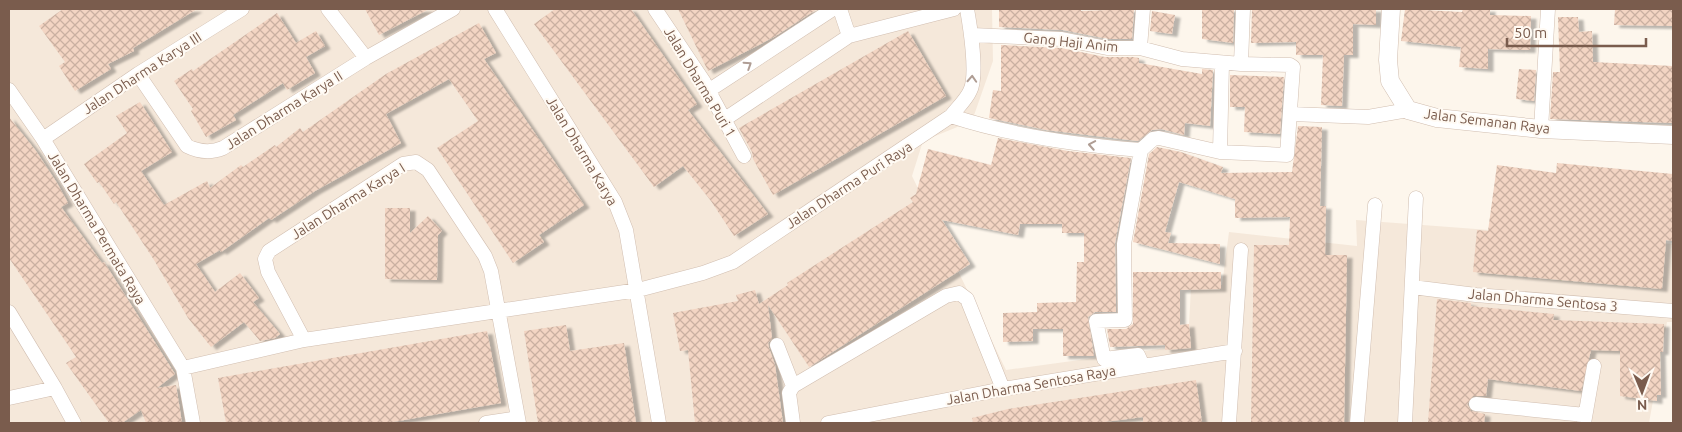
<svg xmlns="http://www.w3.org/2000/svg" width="1682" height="432" font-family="Ubuntu,sans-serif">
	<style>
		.residential { fill: #f5e8da }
		.building { fill: url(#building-cross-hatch); filter: url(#shadow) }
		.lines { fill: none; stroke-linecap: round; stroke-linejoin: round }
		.minor-casing { stroke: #d1beb0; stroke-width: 15 }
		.tertiary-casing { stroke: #d1beb0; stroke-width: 19 }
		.minor { stroke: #fff; stroke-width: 14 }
		.tertiary { stroke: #fff; stroke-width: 18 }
		.oneway { stroke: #af9d94 }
		.labels { text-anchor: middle; stroke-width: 4; stroke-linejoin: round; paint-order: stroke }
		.street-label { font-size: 14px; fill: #7a5c4d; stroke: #fffaf3 }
	</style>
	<defs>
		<pattern id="building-cross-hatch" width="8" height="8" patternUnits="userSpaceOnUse" patternTransform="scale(1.25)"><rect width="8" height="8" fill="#f3d5c3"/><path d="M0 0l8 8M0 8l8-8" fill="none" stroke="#cab0a1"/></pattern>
		<filter id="shadow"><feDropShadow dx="5.5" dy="3" stdDeviation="1" flood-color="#0004"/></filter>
	</defs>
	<rect width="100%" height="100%" fill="#fdf6ec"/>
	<!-- residential -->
	<path class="residential" d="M9,9H992L993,61L972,121L923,141L912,176L1006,370L1188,345L1191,287L1222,285L1229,232L1357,246L1356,220L1673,244V322H1667L1649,423H9Z"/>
	<!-- building -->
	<path class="building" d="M63,9H197L133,48L134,51L108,64L111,69L75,91L59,66L65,62L39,26Z
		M365,9H429L379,35Z
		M555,9H631L697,104L688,110L768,214L734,236L711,201L683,166L654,187L534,24Z
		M678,9H817L774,37L708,71Z
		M999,9H1081V11L1134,9L1132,39H1108L1063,30L999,27Z
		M1202,9H1234L1233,43L1202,39Z
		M1252,9H1376V25L1353,24V55H1344L1342,106L1321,105L1323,55H1296V42L1251,43Z
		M1405,9L1462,12L1463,9H1490V15L1531,16L1530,50L1488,49V69L1459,67L1461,47L1401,41Z
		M1615,9H1673V26L1614,25Z
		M1152,11L1175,15L1172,34L1150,31Z
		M277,13L296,43L316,31L325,46L306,57L315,73L287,90L283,83L233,115L236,120L206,137L191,111L193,109L174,81L192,69L193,71Z
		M1558,17H1578L1579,32L1592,31L1593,62L1673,66V123L1550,119L1553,72H1560Z
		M479,23L496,53L484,59L584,205L539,235L544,242L513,263L437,148L478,121L449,79L386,114L401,143L315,191L271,220L269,218L221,252L220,250L196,264L215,292L240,273L259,298L253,302L280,334L275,338L260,341L244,322L211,347L188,318L154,260L116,202L114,204L99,182L97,183L84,164L127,133L116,116L140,102L172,152L141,171L164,205L207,181L210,188L241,165L243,167L275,145L276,147L300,128L303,132L386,74Z
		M908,31L946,96L773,195L753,159L752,152L739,128Z
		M1001,45L1061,48L1105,57H1133L1139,58V63L1202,74V69L1213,70L1210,126L1185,123L1184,135L1161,129L1152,130L1138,141L1046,130L989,118L993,90L1001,91Z
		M1519,69L1536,70L1534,101L1516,99Z
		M1230,75L1284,77L1280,134L1244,132L1245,107H1230Z
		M9,117L36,151L57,183L68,203L61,207L102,263L104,262L175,374L157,388L176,385L182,423H146L141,410L122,423H109L66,363L76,357L9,258Z
		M1298,126L1322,127L1320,206H1326L1325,255H1347L1344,423H1251L1254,245H1289L1290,217L1235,218V199L1179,182L1165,232L1171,233L1168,243L1220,244V264L1133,242L1149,154L1157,147L1181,152L1223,167L1221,173L1292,172Z
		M998,138L1068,151L1131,158L1115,243L1116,312H1095L1088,317L1094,356H1063V329H1033V341L1003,342V313L1037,312V303L1076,302L1077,262H1084V233H1062V224H1020L1018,235L942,220L970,264L809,367L768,305L772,338L768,343L769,348L775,365L783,423H695L688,350L680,351L673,313L738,301L736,295L755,290L759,304L788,285L787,283L913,202L910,198L916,194L928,149L991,165Z
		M1557,163L1673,174V241L1666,240L1662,289L1473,272L1477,230L1488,231L1497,165L1556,173Z
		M385,208H410V233L428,216L442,231L438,235L437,280L385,279Z
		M1133,272H1221V289L1180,290V325L1189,324L1191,348L1165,350V345L1110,347L1107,329H1126L1133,324Z
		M1437,299L1471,303V306L1554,314L1553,320L1664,324L1663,352H1660L1661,395H1657V401L1620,396V351L1591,350L1581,391L1488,379L1486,396H1473L1467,404L1471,411L1485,414L1484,423H1428Z
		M566,325L570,351L624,343L636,423H538L524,331Z
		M487,331L501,403L387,423H226L218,378Z
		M1196,380L1202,423H1143V417L1096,423H973L972,418L1008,409Z"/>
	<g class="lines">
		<defs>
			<path id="minor" d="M328,9L366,58
				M495,9L615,202L626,230L659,423
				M655,9L704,82L744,156
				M840,9L849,36
				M972,35L1062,39L1107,48H1140L1182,59L1241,64L1243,9
				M1140,48L1143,9
				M1222,63L1220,152L1287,155L1293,67L1290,65L1241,64
				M138,74L187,146C199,152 211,153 223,148L366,58L453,9
				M9,90L43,139L183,368L193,423
				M708,91L833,9
				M1291,114L1368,117L1408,110
				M951,116C1012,136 1077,145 1141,150
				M725,119L849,36L954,9
				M1541,129L1548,9
				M43,139L138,74L242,9
				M1141,150L1124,244L1125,320L1096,321L1104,359L1138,355L1143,366
				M1141,150L1153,139L1159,138L1220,152
				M1412,287L1476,295L1673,311
				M9,312L55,388L74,423
				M304,340L268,272L265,259L269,251L403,164L416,162L428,170L485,256L491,271L519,423
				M777,345L793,386
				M183,368L304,340L638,290L703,273L733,262L951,116C957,108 966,100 970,91C978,76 970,26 967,9
				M9,398L55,388
				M1476,404L1585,415
				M486,423L518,418
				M793,423L789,393L793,386L946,296L959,293L967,299L1003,389
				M828,423L1003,389L1235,351
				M1229,423L1241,250
				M1357,423L1375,205
				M1405,423L1416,198
				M1584,423L1594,366"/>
			<path id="tertiary" d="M1391,9L1388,60L1390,81L1408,110L1437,118L1541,129L1673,135"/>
		</defs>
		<!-- minor casing -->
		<use href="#minor" class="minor-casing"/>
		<!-- tertiary casing -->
		<use href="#tertiary" class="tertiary-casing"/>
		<!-- minor -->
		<use href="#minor" class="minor"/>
		<!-- tertiary -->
		<use href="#tertiary" class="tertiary"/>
	</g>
	<!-- one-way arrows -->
	<defs><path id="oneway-chevron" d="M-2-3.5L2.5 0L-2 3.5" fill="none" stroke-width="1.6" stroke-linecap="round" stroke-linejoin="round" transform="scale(1.25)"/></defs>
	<g class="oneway">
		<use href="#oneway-chevron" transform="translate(748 65) rotate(-33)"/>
		<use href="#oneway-chevron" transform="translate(972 79) rotate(-87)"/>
		<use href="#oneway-chevron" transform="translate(1092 145) rotate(-170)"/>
	</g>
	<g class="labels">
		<!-- street labels -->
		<g class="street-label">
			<text transform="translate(1071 42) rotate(6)" y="5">Gang Haji Anim</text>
			<text transform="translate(142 73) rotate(-33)" y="5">Jalan Dharma Karya III</text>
			<text transform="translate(700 82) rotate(59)" y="5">Jalan Dharma Puri 1</text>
			<text transform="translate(284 110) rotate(-32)" y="5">Jalan Dharma Karya II</text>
			<text transform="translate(1487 121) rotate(7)" y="5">Jalan Semanan Raya</text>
			<text transform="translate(582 151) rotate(59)" y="5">Jalan Dharma Karya</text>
			<text transform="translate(849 185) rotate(-33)" y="5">Jalan Dharma Puri Raya</text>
			<text transform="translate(348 201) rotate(-32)" y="5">Jalan Dharma Karya I</text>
			<text transform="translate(97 228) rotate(59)" y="5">Jalan Dharma Permata Raya</text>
			<text transform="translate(1543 300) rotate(5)" y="5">Jalan Dharma Sentosa 3</text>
			<text transform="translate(1031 385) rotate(-10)" y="5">Jalan Dharma Sentosa Raya</text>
		</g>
	</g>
	<!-- border -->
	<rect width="1682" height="432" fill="none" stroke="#7a5c4d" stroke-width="20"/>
	<!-- north arrow -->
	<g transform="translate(1642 392) rotate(179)" stroke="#fffaf3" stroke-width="4" paint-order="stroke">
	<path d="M0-4L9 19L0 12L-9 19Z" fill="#7a5c4d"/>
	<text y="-8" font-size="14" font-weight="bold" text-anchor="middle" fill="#7a5c4d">N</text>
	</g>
	<!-- scale -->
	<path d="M1507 38v8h139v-8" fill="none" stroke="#7a5c4d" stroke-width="2.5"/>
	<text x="1514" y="38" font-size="15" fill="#7a5c4d" stroke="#fffaf3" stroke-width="4" paint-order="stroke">50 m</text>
</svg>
